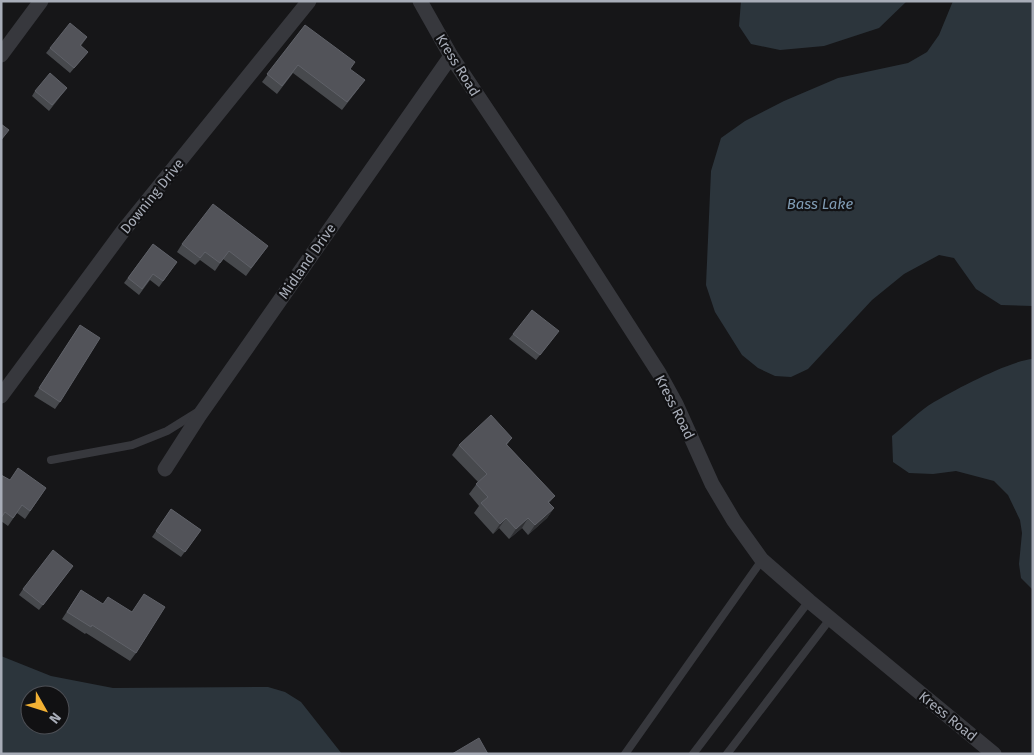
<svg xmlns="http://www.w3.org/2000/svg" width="1034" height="755" font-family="'Fira Sans',sans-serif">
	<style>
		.water { fill: #2c353c; fill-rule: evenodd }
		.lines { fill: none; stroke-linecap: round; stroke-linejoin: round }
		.service { stroke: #37383d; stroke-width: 8 }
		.minor { stroke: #37383d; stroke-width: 15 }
		.wall { fill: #47494d }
		.shaded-wall { fill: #2f3033 }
		.building { fill: #525359; stroke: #5f6168 }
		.labels { text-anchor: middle; stroke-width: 4.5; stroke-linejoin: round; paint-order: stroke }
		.street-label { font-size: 14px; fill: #a8adb8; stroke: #111113 }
		.water-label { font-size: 15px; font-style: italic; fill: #7f9bb3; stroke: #111113 }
	</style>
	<rect width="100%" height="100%" fill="#161618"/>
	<!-- water -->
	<path class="water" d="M741,1H907L879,28L824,46L780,50L751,44L739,26Z
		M953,1H1033V306L1001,305L976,289L954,258L939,255L904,274L872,300L808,369L791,377L775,376L758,368L742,355L715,312L706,285L711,171L721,138L745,121L784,101L838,78L908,63L927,52L939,35Z
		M1033,359V590L1021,578L1019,564L1022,533L1020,520L1008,495L994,481L956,471L933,474L909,473L893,462L892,436C906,425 919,411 934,402C954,390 1011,360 1033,359Z
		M1,656L51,676L113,688L268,687L285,692L301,702L342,754H1ZM30,695H60V725H30Z"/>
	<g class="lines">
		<!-- service -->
		<path class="service" d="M51,460L132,445L167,431L196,413
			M625,754L762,560
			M693,754L809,601
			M727,754L830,619"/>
		<!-- minor -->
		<path class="minor" d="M420,1L451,56L558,216L659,373L676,404L712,484L734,521L762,560L809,601L994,754
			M1,55L41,1
			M1,396L123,231L309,1
			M165,469L199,416L451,56"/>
	</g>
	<!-- wall -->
	<path class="wall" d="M305,25L350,69L359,88L342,110L293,73L277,94L262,82Z
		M87,37L81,46L88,52L70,73L46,53L50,48Z
		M67,88L49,111L32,96L35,91Z
		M153,244L177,262L159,287L150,280L139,295L124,283Z
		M182,244L268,246L246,276L223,259L215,271L200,260L195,265L177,252Z
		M80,325L60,402L55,409L34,396Z
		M513,334L555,336L536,360L509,339Z
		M512,438L507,445L555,496L549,503L554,508L547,518L528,535L522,528L509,539L499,528L493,534L474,513L479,506L469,494L478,482L452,455L459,445Z
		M1,475L10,480L46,488L25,519L17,513L8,526L1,521Z
		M171,509L201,530L181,557L152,537Z
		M73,566L39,610L19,595L23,589Z
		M81,590L136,653L130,661L86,633L85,634L62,619Z"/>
	<!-- shaded-wall -->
	<path class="shaded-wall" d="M554,508L547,518L528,535L535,525Z
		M506,518L499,528L493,534L500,524Z
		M528,518L522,528L509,539L516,529Z"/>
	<!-- building -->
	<path class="building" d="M70,23L87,37L80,45L88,52L74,68L50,48Z
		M305,25L355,62L350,69L365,80L347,102L298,65L282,86L267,74Z
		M50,73L67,88L52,105L35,91Z
		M1,124L9,130L1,140Z
		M213,204L268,246L251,268L229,251L220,263L205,252L200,258L182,244Z
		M153,244L177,262L163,281L153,274L142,289L128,278Z
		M532,310L559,331L540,355L513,334Z
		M80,325L100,338L60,402L39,388Z
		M491,415L512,438L506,444L555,496L548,502L554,508L535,525L528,518L516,529L506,518L500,524L481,503L488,497L476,484L487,474L459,445Z
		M18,468L46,488L30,511L22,505L13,518L5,512L1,518V475L10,480Z
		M171,509L201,530L185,552L156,531Z
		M53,550L73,566L43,605L23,589Z
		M81,590L103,604L108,597L132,612L144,594L165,607L136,653L92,625L91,627L67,612Z
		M479,738L488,754H452Z"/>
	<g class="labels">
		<!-- street labels -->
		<g class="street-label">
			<text transform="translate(458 65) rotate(58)" y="5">Kress Road</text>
			<text transform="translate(152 196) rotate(-51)" y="5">Downing Drive</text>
			<text transform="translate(307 261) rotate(-55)" y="5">Midland Drive</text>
			<text transform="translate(675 407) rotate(63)" y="5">Kress Road</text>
			<text transform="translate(948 716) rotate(39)" y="5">Kress Road</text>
		</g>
		<!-- water labels -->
		<g class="water-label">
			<text x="820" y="209">Bass Lake</text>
		</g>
	</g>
	<!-- border -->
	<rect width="1034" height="755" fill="none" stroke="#a8adb8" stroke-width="5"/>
	<!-- north arrow -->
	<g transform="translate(45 710) rotate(129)"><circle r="24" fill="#111113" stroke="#4d4f55"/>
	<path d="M0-4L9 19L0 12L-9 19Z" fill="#f2b134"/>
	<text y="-8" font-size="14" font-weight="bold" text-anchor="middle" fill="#a8adb8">N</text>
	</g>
</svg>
